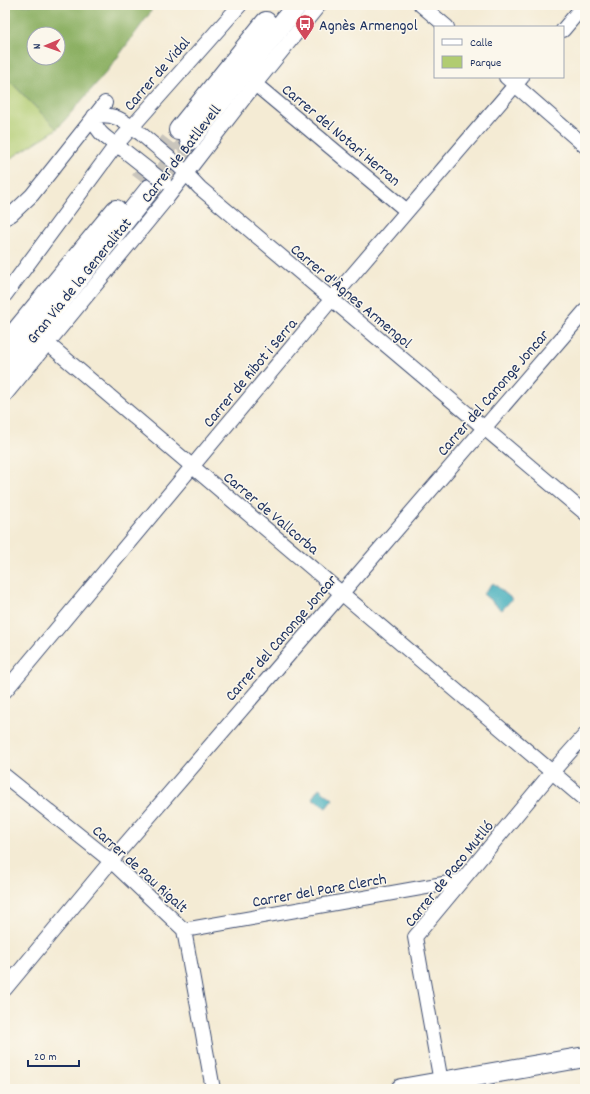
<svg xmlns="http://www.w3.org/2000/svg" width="590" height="1094" font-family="Dekko,sans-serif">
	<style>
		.green { fill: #b1cc71; stroke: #667e68 }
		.forest { fill: #8cb063; stroke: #547060; fill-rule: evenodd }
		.water { fill: #3fadbc; stroke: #2d6e8d }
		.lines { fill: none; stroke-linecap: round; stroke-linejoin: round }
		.secondary-tunnel { stroke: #c9c5bc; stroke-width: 20; stroke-dasharray: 20 10; stroke-linecap: butt }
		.street-casing { stroke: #3c4b70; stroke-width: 16 }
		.secondary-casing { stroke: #3c4b70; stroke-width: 22 }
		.street { stroke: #fff; stroke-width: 14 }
		.secondary { stroke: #fff; stroke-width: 20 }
		.street-bridge-casing { stroke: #3c4b70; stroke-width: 16; stroke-linecap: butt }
		.street-bridge { stroke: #fff; stroke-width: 14 }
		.labels { text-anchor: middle; stroke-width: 3; stroke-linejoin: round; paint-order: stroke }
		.poi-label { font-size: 16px; fill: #1b2f5e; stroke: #fbf7ec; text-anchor: start }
		.street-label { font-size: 16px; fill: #1b2f5e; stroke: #fbf7ec }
	</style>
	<rect width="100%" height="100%" fill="#fbf7ec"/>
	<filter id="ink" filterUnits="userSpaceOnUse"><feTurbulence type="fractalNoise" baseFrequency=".025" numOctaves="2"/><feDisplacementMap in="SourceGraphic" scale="8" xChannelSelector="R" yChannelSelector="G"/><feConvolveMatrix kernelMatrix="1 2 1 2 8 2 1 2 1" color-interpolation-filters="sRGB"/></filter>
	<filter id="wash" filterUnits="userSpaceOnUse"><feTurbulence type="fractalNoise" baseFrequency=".012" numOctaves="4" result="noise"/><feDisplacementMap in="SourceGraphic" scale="16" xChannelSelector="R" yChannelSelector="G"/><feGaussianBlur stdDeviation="0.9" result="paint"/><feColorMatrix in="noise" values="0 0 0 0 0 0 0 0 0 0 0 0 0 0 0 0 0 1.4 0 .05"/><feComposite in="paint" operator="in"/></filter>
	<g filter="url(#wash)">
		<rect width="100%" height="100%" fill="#f4ebd4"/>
		<!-- green -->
		<path class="green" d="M5,76L57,129L5,162Z"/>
		<!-- forest -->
		<path class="forest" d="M5,5H153L150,13L109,69L57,129L5,76ZM34,34H58V58H34Z"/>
		<!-- water -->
		<path class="water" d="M493,583L512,599L502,610L483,594Z
			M319,788L333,799L326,808L312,798Z"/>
	</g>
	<g filter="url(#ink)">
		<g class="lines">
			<!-- secondary-tunnel -->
			<path class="secondary-tunnel" d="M161,176L190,140
				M140,181L179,130"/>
			<defs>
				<path id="street" d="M421,5L447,27
					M563,30L584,5
					M506,77L585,146
					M255,84L407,211
					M122,149C110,140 94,133 94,116C114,113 123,120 138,132
					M180,167L200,188L585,513
					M5,218L12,214L32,195L105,103
					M5,295L116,145L240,5
					M47,343L585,800
					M5,395L167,198L255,84L319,5
					M5,691L331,300L522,77
					M5,776L111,861L184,930L213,1089
					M184,930L460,881
					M5,989L111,861L585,311
					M445,1089L441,1082L415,937L552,772L585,735"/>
				<path id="secondary" d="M179,130L266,22
					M190,140L297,5
					M5,345L116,210
					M5,371L150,189
					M401,1089L585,1057"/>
			</defs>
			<!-- street casing -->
			<use href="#street" class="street-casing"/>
			<!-- secondary casing -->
			<use href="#secondary" class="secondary-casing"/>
			<!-- street -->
			<use href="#street" class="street"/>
			<!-- secondary -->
			<use href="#secondary" class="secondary"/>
			<defs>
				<path id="street-bridge" d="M140,133L180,167
					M126,152L164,182"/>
			</defs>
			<!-- street-bridge casing -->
			<use href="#street-bridge" class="street-bridge-casing"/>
			<!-- street-bridge -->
			<use href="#street-bridge" class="street-bridge"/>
		</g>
	</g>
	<!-- icons -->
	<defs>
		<symbol id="bus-pin" viewBox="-11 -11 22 30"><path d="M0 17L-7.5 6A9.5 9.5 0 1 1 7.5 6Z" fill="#d1495b" stroke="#fbf7ec"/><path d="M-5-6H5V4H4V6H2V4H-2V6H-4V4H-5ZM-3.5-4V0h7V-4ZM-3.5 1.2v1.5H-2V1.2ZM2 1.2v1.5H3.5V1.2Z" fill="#fff"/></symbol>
	</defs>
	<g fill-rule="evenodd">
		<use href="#bus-pin" x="294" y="13" width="22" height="30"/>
	</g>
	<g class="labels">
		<!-- poi labels -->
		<g class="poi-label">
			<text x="319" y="30">Agnès Armengol</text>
		</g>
		<!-- street labels -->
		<g class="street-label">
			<text transform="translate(156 73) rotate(-49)" y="6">Carrer de Vidal</text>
			<text transform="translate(342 134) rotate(40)" y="6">Carrer del Notari Herran</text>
			<text transform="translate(180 153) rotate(-52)" y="6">Carrer de Batllevell</text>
			<text transform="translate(78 280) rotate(-51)" y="6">Gran Via de la Generalitat</text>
			<text transform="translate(352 295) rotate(40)" y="6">Carrer d'Àgnes Armengol</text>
			<text transform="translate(249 372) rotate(-50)" y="6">Carrer de Ribot i Serra</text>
			<text transform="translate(492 392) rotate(-49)" y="6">Carrer del Canonge Joncar</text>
			<text transform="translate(272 512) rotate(40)" y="6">Carrer de Vallcorba</text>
			<text transform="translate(280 637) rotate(-49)" y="6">Carrer del Canonge Joncar</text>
			<text transform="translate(141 868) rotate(42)" y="6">Carrer de Pau Rigalt</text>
			<text transform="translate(448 873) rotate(-51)" y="6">Carrer de Paco Mutlló</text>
			<text transform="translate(319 889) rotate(-10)" y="6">Carrer del Pare Clerch</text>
		</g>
	</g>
	<!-- margin -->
	<rect width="590" height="1094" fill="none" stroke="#fbf7ec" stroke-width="20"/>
	<!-- legend -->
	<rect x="434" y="26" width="130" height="52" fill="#fbf7ec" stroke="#a1a7b3"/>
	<rect x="442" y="39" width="20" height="6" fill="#ffffff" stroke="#a1a7b3"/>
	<text x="470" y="46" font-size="12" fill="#1b2f5e">Calle</text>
	<rect x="442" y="56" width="20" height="12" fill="#b1cc71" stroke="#a1a7b3"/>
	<text x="470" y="66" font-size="12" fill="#1b2f5e">Parque</text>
	<!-- north arrow -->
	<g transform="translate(46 46) rotate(268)"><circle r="19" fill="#fbf7ec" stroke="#a1a7b3"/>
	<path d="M0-3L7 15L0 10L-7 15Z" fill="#d1495b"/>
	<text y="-6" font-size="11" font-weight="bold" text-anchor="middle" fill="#1b2f5e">N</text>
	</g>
	<!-- scale -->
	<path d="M28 1060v6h51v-6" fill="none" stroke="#1b2f5e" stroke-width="2"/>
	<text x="34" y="1060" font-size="12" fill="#1b2f5e" stroke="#fbf7ec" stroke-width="3" paint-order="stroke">20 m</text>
</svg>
